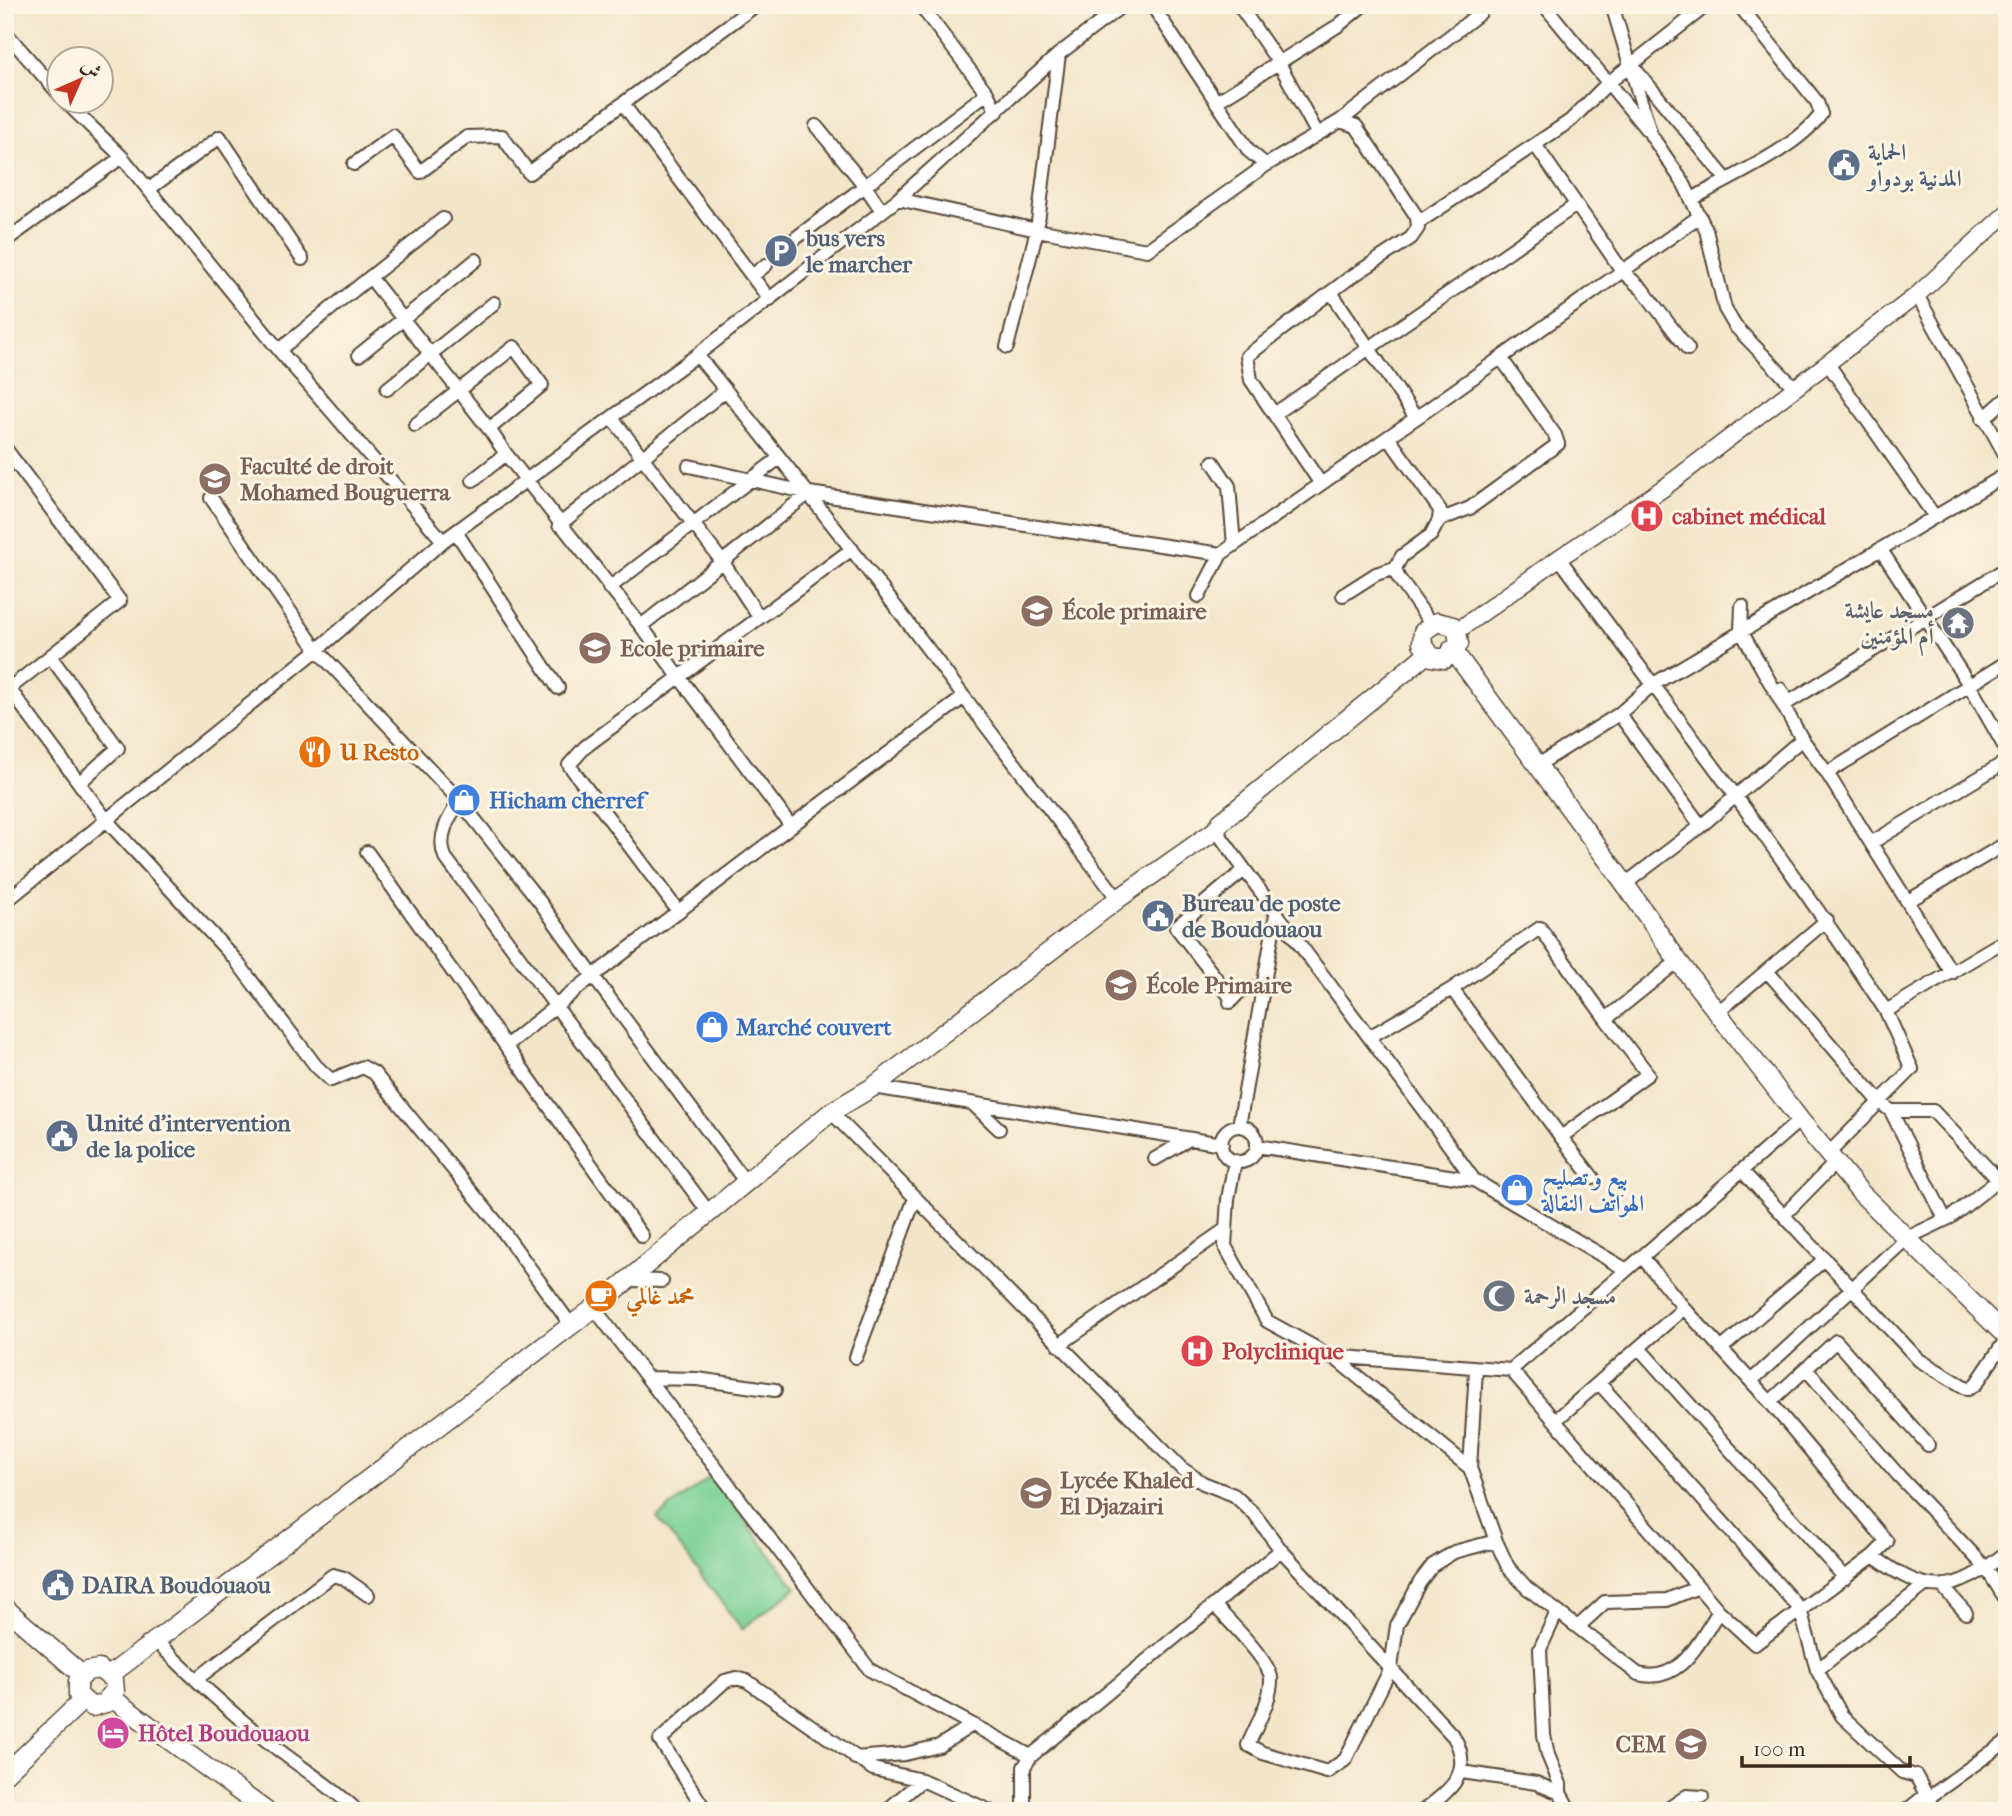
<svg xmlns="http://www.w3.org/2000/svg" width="2012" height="1816" font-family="'IM FELL French Canon',Amiri,serif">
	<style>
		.green { fill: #7dd296; stroke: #5c7e5a; stroke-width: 2 }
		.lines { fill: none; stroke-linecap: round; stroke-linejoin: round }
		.minor-casing { stroke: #574638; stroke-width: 16 }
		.tertiary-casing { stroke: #574638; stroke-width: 19 }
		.secondary-casing { stroke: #574638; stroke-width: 21 }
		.minor { stroke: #fff; stroke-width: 12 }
		.tertiary { stroke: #fff; stroke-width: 16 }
		.secondary { stroke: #fff; stroke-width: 18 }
		.labels { text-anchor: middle; stroke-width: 6; stroke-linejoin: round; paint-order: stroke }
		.service-label { font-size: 23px; font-weight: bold; fill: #4e5e75; stroke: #fcf5e5; text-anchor: start }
		.education-label { font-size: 23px; font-weight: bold; fill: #785e54; stroke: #fcf5e5; text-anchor: start }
		.health-label { font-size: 23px; font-weight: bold; fill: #be3a42; stroke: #fcf5e5; text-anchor: start }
		.worship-label { font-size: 23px; font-weight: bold; fill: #5b616d; stroke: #fcf5e5; text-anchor: end }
		.food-label { font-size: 23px; font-weight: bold; fill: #c56008; stroke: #fcf5e5; text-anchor: start }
		.shop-label { font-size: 23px; font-weight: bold; fill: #366cbe; stroke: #fcf5e5; text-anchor: start }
		.hotel-label { font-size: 23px; font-weight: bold; fill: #b23c85; stroke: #fcf5e5; text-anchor: start }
	</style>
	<rect width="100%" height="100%" fill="#fcf5e5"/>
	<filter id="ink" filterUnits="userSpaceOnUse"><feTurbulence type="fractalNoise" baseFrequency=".0143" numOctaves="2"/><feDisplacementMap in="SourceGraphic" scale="14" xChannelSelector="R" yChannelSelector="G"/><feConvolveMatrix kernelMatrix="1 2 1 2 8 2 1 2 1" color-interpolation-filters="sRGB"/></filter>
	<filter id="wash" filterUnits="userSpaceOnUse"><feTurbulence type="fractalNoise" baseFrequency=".00686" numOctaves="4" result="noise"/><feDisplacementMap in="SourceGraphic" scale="28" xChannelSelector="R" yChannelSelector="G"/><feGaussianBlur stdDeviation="1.57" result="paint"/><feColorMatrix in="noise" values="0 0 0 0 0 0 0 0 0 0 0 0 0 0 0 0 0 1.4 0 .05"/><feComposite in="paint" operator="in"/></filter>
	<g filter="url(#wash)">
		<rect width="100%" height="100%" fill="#f3e5c9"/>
		<!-- green -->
		<path class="green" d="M712,1476L796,1588L742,1629L657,1517Z"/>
	</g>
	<g filter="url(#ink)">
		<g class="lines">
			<defs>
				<path id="minor" d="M920,5L987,93L997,112
					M1152,5L1249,151L1266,165
					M1239,5L1279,63L1317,133
					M1544,5L1647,130
					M1612,5L1651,135L1684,184L1706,230L1725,309L1735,326L1795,388
					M5,32L60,95
					M1059,54L1037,230L1147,250L1266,165L1340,121L1356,126L1417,217L1418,228L1411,238L1348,279L1247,356L1251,380L1321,484
					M1635,69L1726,179
					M66,102L122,157
					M1216,102L1339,25L1363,5
					M623,104L770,300
					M1340,121L1480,13L1482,5
					M816,126L865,186L987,93
					M1536,146L1623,272L1642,289L1688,349
					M354,164L393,136L420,172L467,137L502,136L529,173L756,5
					M149,189L220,137L302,259
					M898,199L1037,230L1007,347
					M1692,199C1727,179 1798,148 1821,114L1817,102L1739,5
					M1419,222L1570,121L1608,83L1707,5
					M796,238L865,186L882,211
					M5,241L122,157L279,350L443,541
					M752,276L766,265
					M370,277L489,429
					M1331,292L1416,418L1388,437L1440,510L1439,520L1431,535L1402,556L1395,568L1398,577L1431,624
					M1917,295L2007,458
					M279,350L443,219
					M359,355L476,260
					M697,355C789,467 877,581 964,697
					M1828,364L1935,517
					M387,389L494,303
					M1274,414L1576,205
					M1416,418L1700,216
					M613,419L724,564L759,617
					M1983,419L2007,398
					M415,425L514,347L542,385L489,429L506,454L473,480
					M5,448L120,601L5,692
					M506,454L641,626L791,826L593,976L747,1184
					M1213,462L1229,486L1234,545
					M689,466L809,493L1221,554
					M211,498L317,650L460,801L540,902L593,976L506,1046
					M1439,520L1470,508L1558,444L1555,435L1501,358
					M559,525L726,390
					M456,532L558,688
					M1881,550L1970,686L2007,751
					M1559,558C1669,708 1784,855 1886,1011
					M609,588L778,459
					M1343,595L1376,574L1395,568
					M1199,596L1221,554L1388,437
					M1742,606L1741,631L1802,739L1827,773L1952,973
					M641,626L809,493
					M50,656L118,748L79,783
					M5,683L108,822L234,958L316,1066L331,1080L363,1067L374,1073L497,1223L571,1325
					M1780,689L1789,702L2007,568
					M1619,714L1701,826
					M1538,765L1619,714L1652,685L2007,474
					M1827,773L2007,662
					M460,801C448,818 437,837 445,857L710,1214
					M791,826L964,697L1118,899
					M1216,830C1300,948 1390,1062 1474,1180
					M1871,843L2007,761
					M367,852L642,1236
					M1625,884L1701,826L1802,739
					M1908,901L2007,843
					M5,902L317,650L443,541L697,355L898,199L1059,54L1123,5
					M678,911L569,765L585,747L852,549
					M1767,971L1880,1102L1891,1111H1933L2007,1189
					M1452,989L1561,1137L1648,1074L1606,1019
					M1232,999L1176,927L1244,870
					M1230,1002L1242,989L1263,988
					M1718,1012L1827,920
					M1371,1036L1452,989L1540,928L1606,1019L1678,961
					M873,1087L1222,1144
					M973,1104L999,1129
					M1891,1111L1945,1219
					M831,1112L1181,1468L1203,1483L1234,1495L1254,1514L1281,1550L1454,1737C1474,1773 1450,1790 1423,1811
					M1239,1126L1276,914
					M1221 1144a18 18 0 1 1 36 0a18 18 0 1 1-36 0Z
					M1561,1137L1593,1178
					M1257,1146L1474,1180L1625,1269
					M1828,1154L1912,1069L1886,1011L2007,939
					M1155,1159L1189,1139
					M1235,1161L1228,1199L1225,1246L1267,1321L1336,1359L1470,1468L1496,1541
					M1743,1172L1919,1360L1968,1389L1976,1384L2007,1338
					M1784,1215L1835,1163
					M1643,1258L1684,1308L1770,1402L1887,1542L1873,1556C1929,1597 1953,1595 2007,1552
					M629,1280L662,1281
					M594,1308L870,1670L1031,1756
					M1059,1345L1226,1229
					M1639,1348L1845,1578
					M1721,1349L1825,1259
					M1331,1356L1511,1370L1800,1120
					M856,1357L915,1198
					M1806,1369L1899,1476L1986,1568L2007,1601
					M1511,1370L1719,1611
					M647,1378L697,1379L775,1390
					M1751,1381L1907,1238L1951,1217L1997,1181
					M1599,1383L1800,1609L1817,1670
					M1770,1402L1836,1341L1928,1445
					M1556,1420L1684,1308
					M1470,1468L1476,1369
					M1925,1585L1817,1670L1842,1716L1902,1772L1916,1776L1935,1811
					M1944,1588L1966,1613
					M1214,1605C1227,1619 1269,1660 1271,1678C1272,1699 1256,1726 1248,1745L1263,1753L1327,1772L1345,1760L1391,1668L1397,1625L1420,1582L1433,1565L1454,1552L1496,1541L1508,1567L1527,1588L1638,1674C1681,1685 1699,1641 1719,1611L1755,1644L1873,1556
					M1557,1612L1540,1649L1544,1735L1548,1755L1560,1784V1793
					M1579,1626L1605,1602L1667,1600L1696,1588
					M155,1640C193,1678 233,1715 276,1748C302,1768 329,1785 353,1807
					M198,1678L333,1575L344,1578L368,1595
					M855,1758L905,1754L939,1746L972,1725
					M1462,1772L1536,1783L1560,1793L1570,1811
					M1928,1798L2007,1741
					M706,1811L660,1740L725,1681L736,1678L747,1681L873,1769L922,1780L990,1811
					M886,1811L922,1780
					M1024,1811V1767L1031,1756L1281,1550
					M1665,1811L1687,1796L1702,1797
					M1906,1811L1926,1795"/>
				<path id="tertiary" d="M1457,631L1559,558L1665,487L1917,295L2007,213"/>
				<path id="secondary" d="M1437,622L1453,626L1457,631L1459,644L1445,659L1432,657L1422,643L1423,632Z
					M1452,649L1625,884L1678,961L1800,1120L1860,1192L2007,1337
					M5,1608L82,1675
					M99,1669L114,1680L115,1692L109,1696V1702L92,1707L78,1695V1681L87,1671Z
					M110,1675L594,1308L831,1112L873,1087L1118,899L1216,830L1221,822L1427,654
					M109,1696L266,1811
					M5,1774L82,1701"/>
			</defs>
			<!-- minor casing -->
			<use href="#minor" class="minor-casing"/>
			<!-- tertiary casing -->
			<use href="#tertiary" class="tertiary-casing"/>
			<!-- secondary casing -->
			<use href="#secondary" class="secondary-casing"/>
			<!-- minor -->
			<use href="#minor" class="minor"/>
			<!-- tertiary -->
			<use href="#tertiary" class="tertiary"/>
			<!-- secondary -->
			<use href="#secondary" class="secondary"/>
		</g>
	</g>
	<!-- icons -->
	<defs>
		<symbol id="civic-disc" viewBox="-11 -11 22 22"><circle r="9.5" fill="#5c6f8a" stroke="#fcf5e5"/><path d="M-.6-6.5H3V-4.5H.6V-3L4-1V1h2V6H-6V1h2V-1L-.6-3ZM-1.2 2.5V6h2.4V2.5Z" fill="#fff"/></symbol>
		<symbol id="parking-disc" viewBox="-11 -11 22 22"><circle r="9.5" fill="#5c6f8a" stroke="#fcf5e5"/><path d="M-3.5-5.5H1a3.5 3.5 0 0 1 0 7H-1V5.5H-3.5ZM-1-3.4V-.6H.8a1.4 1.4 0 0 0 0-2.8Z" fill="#fff"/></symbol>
		<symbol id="university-disc" viewBox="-11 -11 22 22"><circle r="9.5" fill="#8d6e63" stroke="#fcf5e5"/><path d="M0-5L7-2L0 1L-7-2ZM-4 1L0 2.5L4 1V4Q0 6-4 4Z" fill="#fff"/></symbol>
		<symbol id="hospital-disc" viewBox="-11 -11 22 22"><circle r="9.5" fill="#e0444e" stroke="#fcf5e5"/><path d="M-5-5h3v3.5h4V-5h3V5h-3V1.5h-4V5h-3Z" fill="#fff"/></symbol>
		<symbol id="school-disc" viewBox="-11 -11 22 22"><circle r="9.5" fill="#8d6e63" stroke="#fcf5e5"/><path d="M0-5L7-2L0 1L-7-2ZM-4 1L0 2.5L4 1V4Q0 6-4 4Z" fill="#fff"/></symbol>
		<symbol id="temple-disc" viewBox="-11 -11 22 22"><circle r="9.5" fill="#6b7280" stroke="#fcf5e5"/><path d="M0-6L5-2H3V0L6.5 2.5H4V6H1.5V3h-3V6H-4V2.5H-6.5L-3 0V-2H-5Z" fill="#fff"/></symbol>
		<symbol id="restaurant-disc" viewBox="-11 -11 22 22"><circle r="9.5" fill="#e8710a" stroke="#fcf5e5"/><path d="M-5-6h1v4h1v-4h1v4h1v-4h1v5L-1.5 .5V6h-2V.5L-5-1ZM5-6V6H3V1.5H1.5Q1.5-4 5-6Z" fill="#fff"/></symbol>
		<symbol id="shop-disc" viewBox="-11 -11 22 22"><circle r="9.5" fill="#3f7fe0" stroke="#fcf5e5"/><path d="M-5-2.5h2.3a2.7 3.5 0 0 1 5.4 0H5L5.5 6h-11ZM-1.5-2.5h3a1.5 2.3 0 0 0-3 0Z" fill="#fff"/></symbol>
		<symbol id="cafe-disc" viewBox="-11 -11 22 22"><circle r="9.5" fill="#e8710a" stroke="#fcf5e5"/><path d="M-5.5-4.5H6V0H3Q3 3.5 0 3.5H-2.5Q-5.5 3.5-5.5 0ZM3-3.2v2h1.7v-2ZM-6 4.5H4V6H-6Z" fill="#fff"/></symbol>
		<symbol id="mosque-disc" viewBox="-11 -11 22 22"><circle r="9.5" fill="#6b7280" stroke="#fcf5e5"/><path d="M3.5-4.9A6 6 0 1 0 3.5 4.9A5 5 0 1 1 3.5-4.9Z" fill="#fff"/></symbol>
		<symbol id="hotel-disc" viewBox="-11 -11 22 22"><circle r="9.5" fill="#d1479c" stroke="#fcf5e5"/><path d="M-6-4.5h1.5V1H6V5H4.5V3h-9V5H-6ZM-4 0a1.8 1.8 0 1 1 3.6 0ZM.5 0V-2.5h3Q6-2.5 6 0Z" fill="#fff"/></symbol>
	</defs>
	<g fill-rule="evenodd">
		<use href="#civic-disc" x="1825" y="146" width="38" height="38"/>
		<use href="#parking-disc" x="762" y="232" width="38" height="38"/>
		<use href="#university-disc" x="196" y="460" width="38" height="38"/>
		<use href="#hospital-disc" x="1628" y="497" width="38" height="38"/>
		<use href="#school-disc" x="1018" y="592" width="38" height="38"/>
		<use href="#temple-disc" x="1939" y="604" width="38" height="38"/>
		<use href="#school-disc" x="576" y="629" width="38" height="38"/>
		<use href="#restaurant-disc" x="296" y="733" width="38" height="38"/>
		<use href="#shop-disc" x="445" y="781" width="38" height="38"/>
		<use href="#civic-disc" x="1139" y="897" width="38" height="38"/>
		<use href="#school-disc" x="1102" y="966" width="38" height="38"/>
		<use href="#shop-disc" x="693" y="1008" width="38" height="38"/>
		<use href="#civic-disc" x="43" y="1117" width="38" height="38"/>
		<use href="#shop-disc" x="1498" y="1171" width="38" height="38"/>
		<use href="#cafe-disc" x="582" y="1277" width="38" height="38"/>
		<use href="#mosque-disc" x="1480" y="1277" width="38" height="38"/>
		<use href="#hospital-disc" x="1178" y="1332" width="38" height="38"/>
		<use href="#school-disc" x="1017" y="1474" width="38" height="38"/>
		<use href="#civic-disc" x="39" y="1566" width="38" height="38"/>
		<use href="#hotel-disc" x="94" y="1714" width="38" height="38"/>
		<use href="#school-disc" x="1672" y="1725" width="38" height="38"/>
	</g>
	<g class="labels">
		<!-- service labels -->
		<g class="service-label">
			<text x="1868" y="160">الحماية<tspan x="1868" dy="26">المدنية بودواو</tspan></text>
			<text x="806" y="246">bus vers<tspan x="806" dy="26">le marcher</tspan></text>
			<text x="1182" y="911">Bureau de poste<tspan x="1182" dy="26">de Boudouaou</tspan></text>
			<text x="86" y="1131">Unité d'intervention<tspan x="86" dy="26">de la police</tspan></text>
			<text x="82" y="1593">DAIRA Boudouaou</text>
		</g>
		<!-- education labels -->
		<g class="education-label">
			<text x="240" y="474">Faculté de droit<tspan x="240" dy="26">Mohamed Bouguerra</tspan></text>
			<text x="1062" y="619">École primaire</text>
			<text x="620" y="656">Ecole primaire</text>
			<text x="1146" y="993">École Primaire</text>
			<text x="1060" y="1488">Lycée Khaled<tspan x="1060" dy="26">El Djazairi</tspan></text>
			<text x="1666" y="1752" text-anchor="end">CEM</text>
		</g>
		<!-- health labels -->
		<g class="health-label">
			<text x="1672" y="524">cabinet médical</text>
			<text x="1222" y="1359">Polyclinique</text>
		</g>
		<!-- worship labels -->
		<g class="worship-label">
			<text x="1934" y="618">مسجد عايشة<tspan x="1934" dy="26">أم المؤمنين</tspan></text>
			<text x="1524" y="1304" text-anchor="start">مسجد الرحمة</text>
		</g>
		<!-- food labels -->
		<g class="food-label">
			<text x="340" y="760">U Resto</text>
			<text x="626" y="1304">محمد غالمي</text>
		</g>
		<!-- shop labels -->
		<g class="shop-label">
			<text x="489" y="808">Hicham cherref</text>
			<text x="736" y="1035">Marché couvert</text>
			<text x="1542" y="1185">بيع و تصليح<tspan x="1542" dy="26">الهواتف النقالة</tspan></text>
		</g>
		<!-- hotel labels -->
		<g class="hotel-label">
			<text x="138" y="1741">Hôtel Boudouaou</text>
		</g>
	</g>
	<!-- margin -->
	<rect width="2012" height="1816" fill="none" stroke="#fcf5e5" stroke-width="28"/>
	<!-- north arrow -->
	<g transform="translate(80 80) rotate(45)"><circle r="33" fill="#fcf5e5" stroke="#afa495" stroke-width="2"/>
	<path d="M0-5L12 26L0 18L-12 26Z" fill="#c8321e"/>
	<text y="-10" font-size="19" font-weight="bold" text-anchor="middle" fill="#3b2a1e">ش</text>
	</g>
	<!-- scale -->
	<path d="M1742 1756v10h168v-10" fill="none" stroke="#3b2a1e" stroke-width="3.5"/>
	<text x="1753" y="1756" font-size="21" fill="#3b2a1e" stroke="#fcf5e5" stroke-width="5" paint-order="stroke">100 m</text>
</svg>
